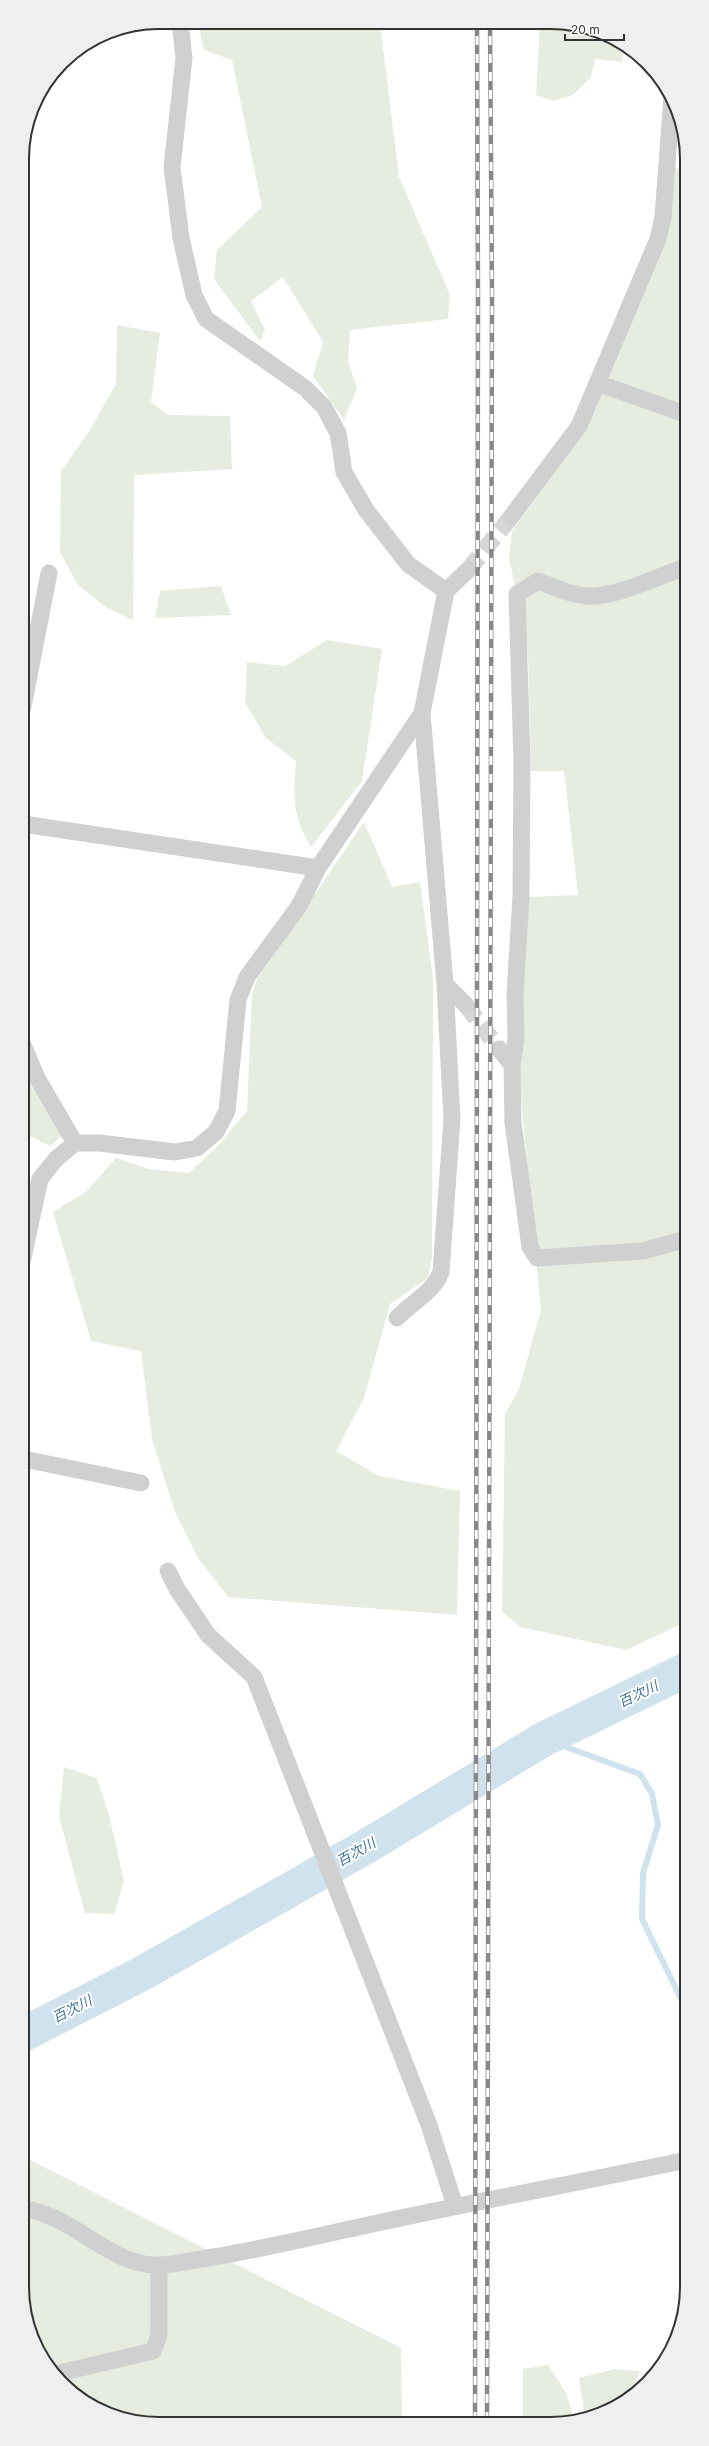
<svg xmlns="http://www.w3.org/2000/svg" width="709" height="2446" font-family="Inter,'Noto Sans JP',sans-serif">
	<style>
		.green { fill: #e6ecdf }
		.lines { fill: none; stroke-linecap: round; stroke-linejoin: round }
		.stream { stroke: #cfe2ee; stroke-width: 6 }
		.river { stroke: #cfe2ee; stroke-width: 35 }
		.street-tunnel { stroke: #d6d6d6; stroke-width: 17; stroke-dasharray: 17 8; stroke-linecap: butt }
		.street { stroke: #d0d0d0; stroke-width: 17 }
		.rail-casing { stroke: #888; stroke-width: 4.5 }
		.rail { stroke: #fff; stroke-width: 3; stroke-dasharray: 9; stroke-linecap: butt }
		.labels { text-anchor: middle; stroke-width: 4; stroke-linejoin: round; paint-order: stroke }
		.water-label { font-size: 14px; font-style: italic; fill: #3f7597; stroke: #fff }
		.rim { fill: none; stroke: #333; stroke-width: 2 }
	</style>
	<rect width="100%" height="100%" fill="#fff"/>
	<!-- green -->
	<path class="green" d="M198,22L380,23L399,177L450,295L448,319L350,330L348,362L357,388L344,420L313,376L323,342L283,277L251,301L265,330L260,341L214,279L217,250L262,207L232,60L204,50Z
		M540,24L577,25L618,40L624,45L622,62L595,59L591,77L573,95L553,101L536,95Z
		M674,168L684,170L686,1622L626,1650L521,1627L502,1612L505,1414L519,1389L541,1310L519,1077L528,897L578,895L564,771H531L528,653L509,557L512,531L584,433Z
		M117,325L160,333L151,402L168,415L230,416L232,469L134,475L133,620L107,608L78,585L60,552L61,471L90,430L116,384Z
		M221,586L231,615L155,618L160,591Z
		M327,640L382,649L362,781L311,847C292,815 293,797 296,761L266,738L245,702L247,662L285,666Z
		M364,822L392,887L420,882L433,978L432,1257L428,1278L390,1304L364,1398L336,1451L379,1476L460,1491L457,1615L228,1597L198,1558L175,1512L152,1439L141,1351L91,1341L53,1212L87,1191L116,1158L149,1169L189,1173L216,1148L247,1111L252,994L257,979Z
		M23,1073L62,1135L50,1146L23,1133Z
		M64,1767L97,1778L109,1815L124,1881L114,1914L85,1913L59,1816Z
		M24,1932L28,1972L24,1975Z
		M24,2157L401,2348L402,2421H133L98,2410L62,2384L36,2348L25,2313Z
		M548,2365L566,2393L575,2421H523V2369Z
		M615,2369L640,2371C628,2406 618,2406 585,2418L579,2378Z"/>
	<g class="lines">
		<!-- stream -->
		<path class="stream" d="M544,1739L640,1774L652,1794L658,1825L643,1873L642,1919L686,2009"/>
		<!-- river -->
		<path class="river" d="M24,2034L141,1974L367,1846L544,1739L686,1670"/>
		<!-- street-tunnel -->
		<path class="street-tunnel" d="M468,570L511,517
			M466,1005L499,1049"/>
		<!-- street -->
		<path class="street" d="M180,22L184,58L172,167L181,238L194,295L206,319L305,388L324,407L338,433L344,472L366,510L408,564L446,591
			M597,383L685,414
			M511,517L579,426L658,239L663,217L672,97
			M685,567C660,576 620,595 594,596C575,597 556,588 538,581L517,594L522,762L521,896L515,993L516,1039L512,1065L513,1123L530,1247L537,1258L643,1251L686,1239
			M23,707L49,573
			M422,713L445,984L466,1005
			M23,824L318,868
			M23,1045L37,1078L75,1143
			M499,1049L512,1065
			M23,1258L40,1179L56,1159L75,1143H99L175,1152L197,1148L216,1132L227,1111L238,1000L247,977L299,906L318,868L422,713L446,591L468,570
			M397,1318C412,1302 434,1292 441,1272L452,1119L445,984
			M24,1459L141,1483
			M168,1571L177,1589L208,1635L254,1677L429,2125L455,2206
			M24,2209C72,2214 111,2267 159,2265C175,2265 192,2260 207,2258C258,2250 308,2238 359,2227C468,2203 577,2183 687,2160
			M55,2374L153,2351L159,2336V2265"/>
		<defs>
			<path id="rail" d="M475,2421L478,295L477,24
				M487,2421L492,295L490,24"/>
		</defs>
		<!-- rail casing -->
		<use href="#rail" class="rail-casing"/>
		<!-- rail -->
		<use href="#rail" class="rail"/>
	</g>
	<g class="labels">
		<!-- water labels -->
		<g class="water-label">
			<text transform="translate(638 1694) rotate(-26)" y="5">百次川</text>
			<text transform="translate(356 1852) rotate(-30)" y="5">百次川</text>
			<text transform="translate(72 2009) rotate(-27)" y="5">百次川</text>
		</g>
	</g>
	<!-- crop -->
	<path d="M0 0H709V2446H0ZM159 29H550A130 130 0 0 1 680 159V2287A130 130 0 0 1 550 2417H159A130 130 0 0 1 29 2287V159A130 130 0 0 1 159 29Z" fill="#efefef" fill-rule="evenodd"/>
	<path class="rim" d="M159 29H550A130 130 0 0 1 680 159V2287A130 130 0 0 1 550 2417H159A130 130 0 0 1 29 2287V159A130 130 0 0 1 159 29Z"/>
	<!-- scale -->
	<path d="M565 34v6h59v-6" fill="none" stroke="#333333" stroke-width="2"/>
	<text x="571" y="34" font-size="12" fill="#333333" stroke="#ffffff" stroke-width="3" paint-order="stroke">20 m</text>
</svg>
